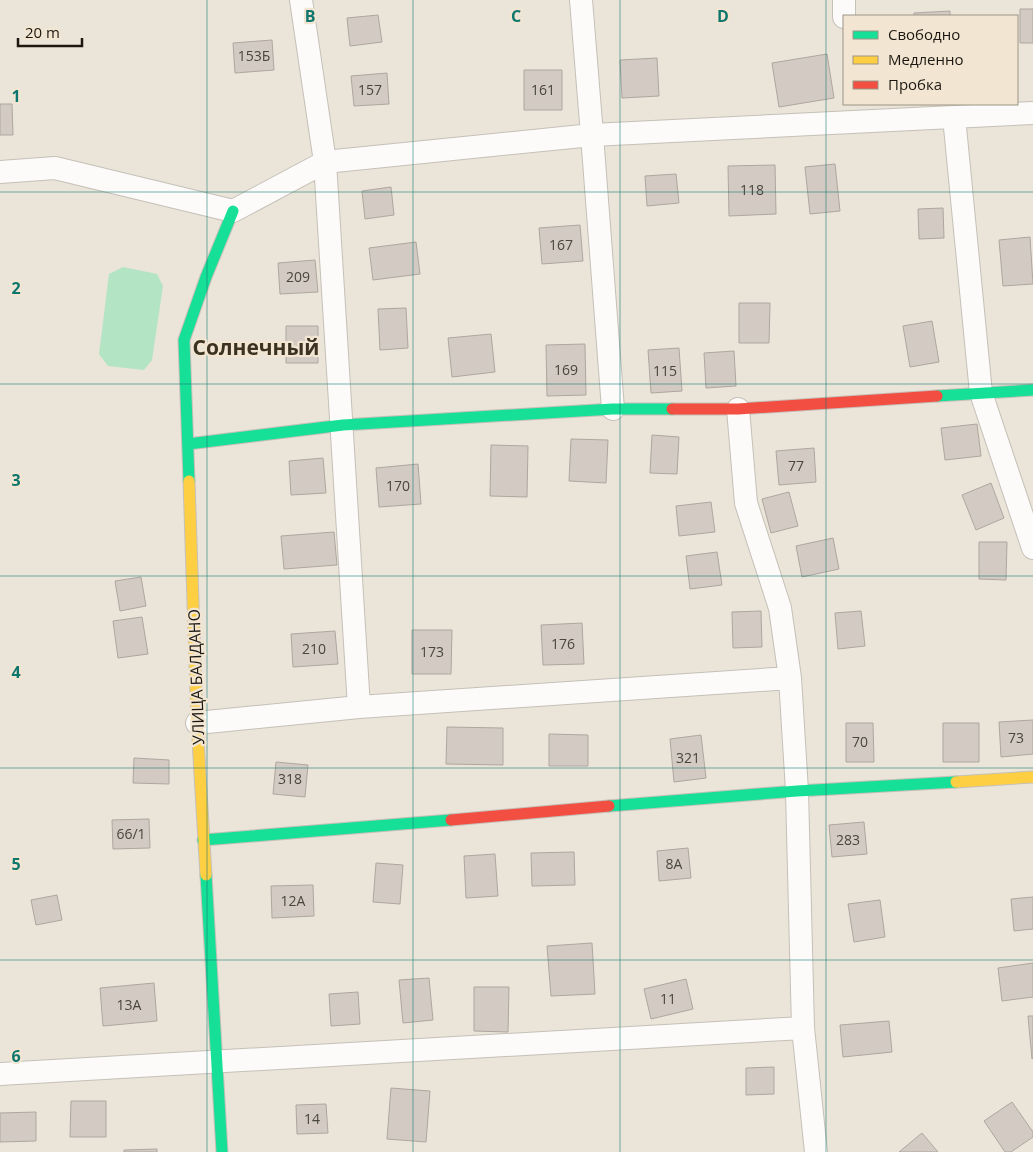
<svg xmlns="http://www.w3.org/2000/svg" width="1033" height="1152" font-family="'Open Sans',sans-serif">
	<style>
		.pitch { fill: #b3e4c3 }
		.building { fill: #d2cac3; stroke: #aea7a0 }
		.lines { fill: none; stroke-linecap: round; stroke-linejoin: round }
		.street-casing { stroke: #c5c0b8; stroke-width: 24 }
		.fast-casing { stroke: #c5c0b8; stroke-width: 13 }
		.slow-casing { stroke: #c5c0b8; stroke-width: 13 }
		.jam-casing { stroke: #c5c0b8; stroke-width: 13 }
		.street { stroke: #fcfbf9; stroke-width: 22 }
		.fast { stroke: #16e098; stroke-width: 11 }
		.slow { stroke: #ffcf43; stroke-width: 11 }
		.jam { stroke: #f24e42; stroke-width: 11 }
		.grid { fill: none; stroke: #0f766e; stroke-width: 1; stroke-opacity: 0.55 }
		.labels { text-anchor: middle; stroke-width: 4.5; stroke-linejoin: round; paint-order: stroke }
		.number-label { font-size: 14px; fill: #4a463e }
		.street-label { font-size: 16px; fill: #1c1811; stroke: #f2e6d2 }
		.district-label { font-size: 21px; font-weight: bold; fill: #3b3222; stroke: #f2e6d2 }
		.grid-label { font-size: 16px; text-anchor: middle; font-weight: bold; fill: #0f766e; stroke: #f2e6d2; stroke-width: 4.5; stroke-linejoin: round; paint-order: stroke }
	</style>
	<rect width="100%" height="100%" fill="#ebe4d9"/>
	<!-- pitch -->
	<path class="pitch" d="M123,267L157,274L163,286L152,360L144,370L108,366L99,354L109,274Z"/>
	<!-- building -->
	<path class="building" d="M1020,9H1033V43H1020Z
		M950,11V16H914V13Z
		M378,15L382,42L350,46L347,18Z
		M272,40L274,70L235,73L233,43Z
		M827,54L834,98L779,107L772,63Z
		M657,58L659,96L622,98L620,60Z
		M524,70H562V110H524Z
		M387,73L389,104L354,106L351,76Z
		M0,104H12L13,135H0Z
		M835,164L840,211L810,214L805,167Z
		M775,165L776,214L729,216L728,166Z
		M676,174L679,203L647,206L645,176Z
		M391,187L394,215L365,219L362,191Z
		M943,208L944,238L919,239L918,209Z
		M580,225L583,261L542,264L539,228Z
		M1030,237L1033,284L1003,286L999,240Z
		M416,242L420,274L373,280L369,248Z
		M315,260L318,292L280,294L278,263Z
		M739,303H770L769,343H739Z
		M406,308L408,348L380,350L378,309Z
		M932,321L939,362L910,367L903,326Z
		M286,326H318V363H286Z
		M491,334L495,372L452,377L448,338Z
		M585,344L586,395L547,396L546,345Z
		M679,348L682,391L651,393L648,350Z
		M734,351L736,386L706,388L704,353Z
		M977,424L981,456L945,460L941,428Z
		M652,435L679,437L677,474L650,473Z
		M571,439L608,440L606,483L569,481Z
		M491,445L528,446L527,497L490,496Z
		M814,448L816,482L779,485L776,451Z
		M323,458L326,493L291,495L289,461Z
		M418,464L421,504L379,507L376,468Z
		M991,483L1004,518L976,530L962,495Z
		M789,492L798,526L771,533L762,499Z
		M711,502L715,532L679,536L676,506Z
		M334,532L337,565L284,569L281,536Z
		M833,538L839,569L802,577L796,546Z
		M979,542H1007L1006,580L979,579Z
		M717,552L722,585L690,589L686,556Z
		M141,577L146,606L120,611L115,581Z
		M761,611L762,647L733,648L732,612Z
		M861,611L865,646L838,649L835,613Z
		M142,617L148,654L118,658L113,621Z
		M582,623L584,664L543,665L541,625Z
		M412,630H452L451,674H412Z
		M335,631L338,664L293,667L291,634Z
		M1033,720V754L1001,757L999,722Z
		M846,723H873L874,762H846Z
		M943,723H979V762H943Z
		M447,727L503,728V765L446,764Z
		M549,734L588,735V766H549Z
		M701,735L706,778L674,782L670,739Z
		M134,758L169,760V784L133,783Z
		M276,762L308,765L305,797L273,794Z
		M149,819L150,848L113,849L112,820Z
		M864,822L867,854L832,857L829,825Z
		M688,848L691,878L659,881L657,851Z
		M574,852L575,885L532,886L531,853Z
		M495,854L498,896L466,898L464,856Z
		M376,863L403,865L400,904L373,902Z
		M313,885L314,916L272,918L271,886Z
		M57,895L62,920L36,925L31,900Z
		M1033,897V929L1014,931L1011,899Z
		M880,900L885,937L854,942L848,904Z
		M592,943L595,994L551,996L547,946Z
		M1033,963V997L1002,1001L998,968Z
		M429,978L433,1020L403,1023L399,980Z
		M686,979L693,1009L651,1019L644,989Z
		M154,983L157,1021L103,1026L100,988Z
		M474,987H509L508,1032L474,1031Z
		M358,992L360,1024L331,1026L329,994Z
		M1028,1016H1033V1058L1032,1059Z
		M889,1021L892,1052L843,1057L840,1025Z
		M774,1067V1094L746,1095V1068Z
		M391,1088L430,1091L426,1142L387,1139Z
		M71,1101H106V1137H70Z
		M1012,1102L1033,1132V1137L1011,1152H1005L984,1121Z
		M326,1104L328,1133L297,1134L296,1105Z
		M36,1112V1141L0,1142V1113Z
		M922,1133L938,1152H899Z
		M157,1149V1152H124V1150Z"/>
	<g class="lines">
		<defs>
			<path id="street" d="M301,0L325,162L359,707
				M844,0V17
				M954,117L981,393L1033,548
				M0,172L55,168L233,211L325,162L592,135L581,0
				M613,409L592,135L1033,113
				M738,409L746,503L780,608L790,678L797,791L803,1028L816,1152
				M197,723L359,707L790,678
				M0,1074L803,1028"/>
			<path id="fast" d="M937,396L1033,390
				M188,444L343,425L613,409H672
				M189,481L184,340L206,277L233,211
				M609,806L797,791L956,782
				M203,840L451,820
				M206,875L222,1152"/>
			<path id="slow" d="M189,481L197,723L206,875
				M956,782L1033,777"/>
			<path id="jam" d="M672,409H738L937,396
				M451,820L609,806"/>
		</defs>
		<!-- street casing -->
		<use href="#street" class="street-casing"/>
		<!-- fast casing -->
		<use href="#fast" class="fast-casing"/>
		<!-- slow casing -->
		<use href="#slow" class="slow-casing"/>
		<!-- jam casing -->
		<use href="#jam" class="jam-casing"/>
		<!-- street -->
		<use href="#street" class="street"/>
		<!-- fast -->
		<use href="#fast" class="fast"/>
		<!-- slow -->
		<use href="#slow" class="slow"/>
		<!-- jam -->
		<use href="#jam" class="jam"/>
	</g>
	<!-- grid -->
	<path class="grid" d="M207,0V1152M413,0V1152M620,0V1152M826,0V1152M0,192H1033M0,384H1033M0,576H1033M0,768H1033M0,960H1033"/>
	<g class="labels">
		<!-- number labels -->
		<g class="number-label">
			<text x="254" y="61">153Б</text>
			<text x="370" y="95">157</text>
			<text x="543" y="95">161</text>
			<text x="752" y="195">118</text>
			<text x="561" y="250">167</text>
			<text x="298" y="282">209</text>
			<text x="566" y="375">169</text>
			<text x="665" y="376">115</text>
			<text x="796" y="471">77</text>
			<text x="398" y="491">170</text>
			<text x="563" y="649">176</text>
			<text x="314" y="654">210</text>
			<text x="432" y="657">173</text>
			<text x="1016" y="743">73</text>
			<text x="860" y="747">70</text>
			<text x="688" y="763">321</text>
			<text x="290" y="784">318</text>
			<text x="131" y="839">66/1</text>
			<text x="848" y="845">283</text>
			<text x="674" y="869">8А</text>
			<text x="293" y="906">12А</text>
			<text x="668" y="1004">11</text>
			<text x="129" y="1010">13А</text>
			<text x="312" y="1124">14</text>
		</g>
		<!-- street labels -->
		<g class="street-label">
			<text transform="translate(196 677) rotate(-92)" y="6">УЛИЦА БАЛДАНО</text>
		</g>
		<!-- district labels -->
		<g class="district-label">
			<text x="256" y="355">Солнечный</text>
		</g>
	</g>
	<g class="grid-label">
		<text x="310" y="22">B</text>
		<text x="516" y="22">C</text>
		<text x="723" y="22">D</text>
		<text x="16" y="102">1</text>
		<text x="16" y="294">2</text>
		<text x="16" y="486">3</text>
		<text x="16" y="678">4</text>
		<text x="16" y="870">5</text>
		<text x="16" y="1062">6</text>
	</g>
	<!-- legend -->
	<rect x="843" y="15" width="175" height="90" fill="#f2e6d2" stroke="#9c9485"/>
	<rect x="853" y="31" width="25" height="8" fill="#16e098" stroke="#9c9485"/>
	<text x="888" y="40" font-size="15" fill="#1c1811">Свободно</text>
	<rect x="853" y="56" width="25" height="8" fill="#ffcf43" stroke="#9c9485"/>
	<text x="888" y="65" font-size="15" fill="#1c1811">Медленно</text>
	<rect x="853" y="81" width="25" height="8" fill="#f24e42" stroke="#9c9485"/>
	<text x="888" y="90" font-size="15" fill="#1c1811">Пробка</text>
	<!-- scale -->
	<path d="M18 38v8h64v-8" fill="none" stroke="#1c1811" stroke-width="2.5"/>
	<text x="25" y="38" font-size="15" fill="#1c1811" stroke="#f2e6d2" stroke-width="4" paint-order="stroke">20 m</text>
</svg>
